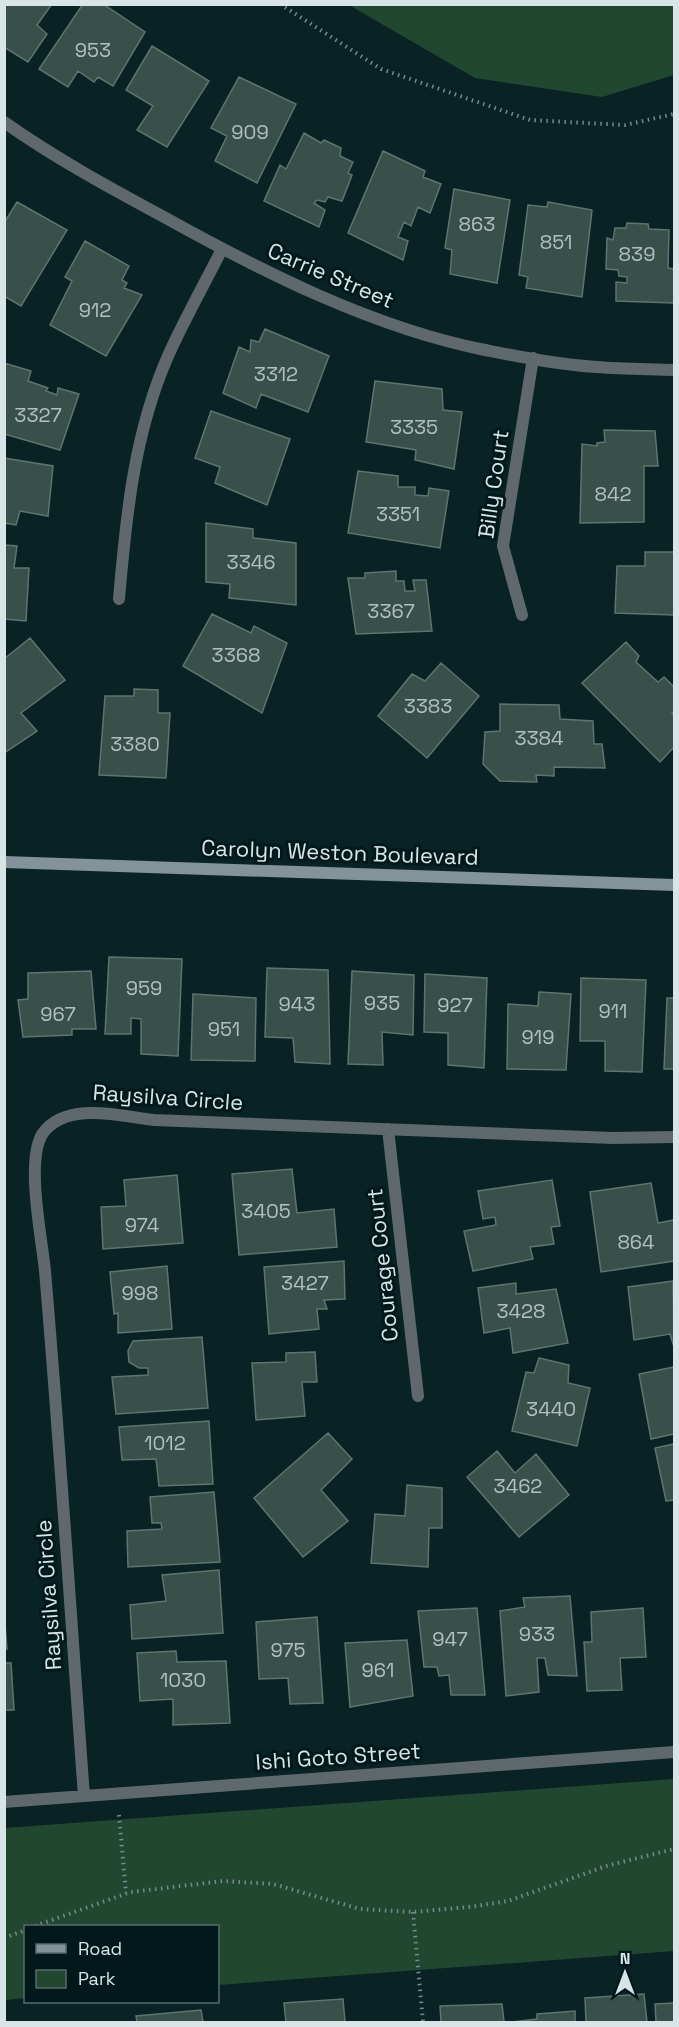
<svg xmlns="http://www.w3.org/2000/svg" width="679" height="2027" font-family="'Space Grotesk',sans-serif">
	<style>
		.green { fill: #224731 }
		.building { fill: #384f4a; stroke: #5d756f; stroke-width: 1.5 }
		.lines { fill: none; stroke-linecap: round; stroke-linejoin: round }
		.path { stroke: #788b8c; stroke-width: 4; stroke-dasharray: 1.5 4.5; stroke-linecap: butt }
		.street { stroke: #5f686d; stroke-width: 12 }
		.secondary { stroke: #83939a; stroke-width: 12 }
		.labels { text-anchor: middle; stroke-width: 6; stroke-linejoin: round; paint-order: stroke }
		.number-label { font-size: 20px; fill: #afc0bf }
		.street-label { font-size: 22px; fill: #d7e5e6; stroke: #02191b }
	</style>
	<rect width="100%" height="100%" fill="#092224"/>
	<!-- green -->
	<path class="green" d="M349,5H674V75L602,97L475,78Z
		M674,1779V1951L218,1985V1926H26L25,1998L5,2000V1828Z"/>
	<!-- building -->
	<path class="building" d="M4,4H52L37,25L47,34L28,62L4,47Z
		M83,4H103L145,32L113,86L98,77L94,82L78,71L68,87L39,69Z
		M152,46L209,81L167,147L137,130L153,106L126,90Z
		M239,77L296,104L257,183L215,161L227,136L211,128Z
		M304,133L321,143L324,140L341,148L340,156L353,162L348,173L352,175L342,201L328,197L325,202L317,200L314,203L325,210L319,227L264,201L280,165L286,169Z
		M383,151L425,171L423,177L441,184L430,213L418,207L411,226L404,222L398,237L408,241L403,260L348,233Z
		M454,189L510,200L497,283L450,274L452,250L445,248Z
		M17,202L67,230L21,306L4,296V223Z
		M548,202L592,210L582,297L526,288L528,277L519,275L528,205L547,207Z
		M627,223L648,224L649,229L669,230L668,268L674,269V303L616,301V282L627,283V277L619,276L618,270L606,269L607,238L613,240L615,228H626Z
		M85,241L129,266L122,280L127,283L124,288L142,295L106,356L50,325L72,281L65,277Z
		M265,329L329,356L308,412L261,394L256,408L223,393L239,347L250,352L251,340L259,342Z
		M4,363L31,371L28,381L48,388L46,391L57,395L58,388L79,394L60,450L4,434Z
		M375,381L442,389L443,410L462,412L454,469L415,460L416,450L366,442Z
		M211,411L290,439L267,505L215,483L220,467L195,458Z
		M604,430L655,431L658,466H644V522L580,523L582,444L597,446V443L605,442Z
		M4,458L53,466L48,516L20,511L16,525L4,523Z
		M358,471L398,476V487H415V495L428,496L429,488L449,491L440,548L348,533Z
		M206,523L253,529V538L296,543V605L229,598L230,584L206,582Z
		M4,545L17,546L14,568H29L26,621L4,619Z
		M645,552H674V615L615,613L617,566H645Z
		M396,571V581H404L405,591H415L413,580H426L432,631L356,634L348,578H365V573Z
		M212,614L251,633L254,626L287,643L262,713L183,666Z
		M30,638L65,680L21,713L37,731L4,753V659Z
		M626,642L639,656L636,662L658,682L664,677L674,687V711L672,713L674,716V747L660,762L582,683Z
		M441,663L479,696L427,758L378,716L412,674L425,681Z
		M134,689L158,690V713H170L166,778L99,775L105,696H134Z
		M500,704L559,705L560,719L593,721L594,744H602L605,768L554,767V776L536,775L537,782L500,781L483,764L485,732L500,731Z
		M109,957L182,959L178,1056L141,1054V1019L131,1018V1034H105Z
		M267,968L328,970L330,1064L295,1062L293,1038L265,1037Z
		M91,971L96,1029H72V1035L23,1037L18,1000L28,999V973Z
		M352,971L414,975L413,1035L382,1032L383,1065L348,1064Z
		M425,974L487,978L484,1068L448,1065V1033L424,1032Z
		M581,978L646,980L642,1072L605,1071V1041H580Z
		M539,992L571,994L566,1070L507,1069L508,1004L538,1006Z
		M193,994L256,998L255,1061L191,1060Z
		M667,998H674V1069H664Z
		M292,1169L297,1213L334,1209L337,1247L239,1255L232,1174Z
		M177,1175L183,1243L103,1249L101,1207L126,1206L124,1180Z
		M552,1180L560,1226L551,1227L554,1244L530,1247L533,1259L473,1271L464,1231L496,1225L495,1217L483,1219L478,1191Z
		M651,1183L658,1223L674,1220V1261L601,1272L590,1192Z
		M344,1261L345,1299L324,1300L327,1309H317L319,1329L269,1334L264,1267Z
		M167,1266L172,1329L118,1333V1313L114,1314L110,1272Z
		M673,1281L674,1347L670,1334L634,1340L628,1287Z
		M516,1283V1294L556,1289L568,1343L513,1353L510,1328L484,1333L478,1288Z
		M202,1337L208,1408L116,1414L112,1377L148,1375V1368H139L129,1362L128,1351L133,1341Z
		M315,1352L317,1382H302L305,1416L256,1420L252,1363L286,1362V1353Z
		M539,1358L569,1365L568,1383L590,1388L577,1446L512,1431L526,1372L534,1373Z
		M674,1367V1434L651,1439L639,1374Z
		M209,1421L213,1484L159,1486L156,1459L122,1460L119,1427Z
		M328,1433L352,1459L321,1490L348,1521L303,1557L254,1498Z
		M674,1444V1500L666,1501L655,1448Z
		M497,1451L515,1473L536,1454L569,1495L519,1537L467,1477Z
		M407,1485L442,1488V1528H429L428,1567L371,1563L375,1514L405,1516Z
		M214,1492L220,1562L128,1567L127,1531L162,1529L161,1523H152L150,1497Z
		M219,1570L223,1633L132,1639L130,1605L166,1601L162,1575Z
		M570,1596L577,1676L548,1675L545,1658H537L539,1692L506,1696L500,1611L525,1607L523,1598Z
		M477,1608L485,1695H451L449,1675L439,1676L437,1667H424L418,1611Z
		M643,1608L646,1657L620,1658L622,1690L587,1691L584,1642H592L591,1612Z
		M4,1612L7,1649H4Z
		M317,1617L323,1703L290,1704L288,1678L259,1679L256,1622Z
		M407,1640L413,1696L350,1707L345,1643Z
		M176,1651L177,1662L226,1661L230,1723L173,1725V1699L140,1701L137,1653Z
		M4,1663H11L14,1710H4Z
		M644,1994L647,2022H586L585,1998Z
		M343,1999L345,2022H286L284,2003Z
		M674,2003V2022H656L655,2004Z
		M502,2004L504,2022H441L440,2006Z
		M201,2010L203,2022H137L136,2016Z
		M575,2011V2022H512L537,2019V2014Z"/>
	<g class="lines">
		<!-- path -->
		<path class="path" d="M280,4L381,69L530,120L625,125L674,114
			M119,1815L126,1893
			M413,1912L423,2022
			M35,1926L131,1892L223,1881L273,1884L360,1909L413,1912L469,1907L508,1901L606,1866L674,1849
			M4,1938L26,1930"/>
		<!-- street -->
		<path class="street" d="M4,122C55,158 110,188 164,217C263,272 374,328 485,350C521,357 561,365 597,367C623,369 649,369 674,370
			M119,599C126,517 134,433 168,356C184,320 204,285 222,249
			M522,615L503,546L533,358
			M388,1129L418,1396
			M84,1796C71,1621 60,1446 45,1271C42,1239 25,1159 43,1133C67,1101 119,1116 154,1120L613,1138L674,1137
			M4,1802L674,1752"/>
		<!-- secondary -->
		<path class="secondary" d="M4,862L674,885"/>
	</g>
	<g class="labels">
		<!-- number labels -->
		<g class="number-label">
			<text x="93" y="57">953</text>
			<text x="250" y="139">909</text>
			<text x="477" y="231">863</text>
			<text x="556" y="249">851</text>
			<text x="637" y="261">839</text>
			<text x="95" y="317">912</text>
			<text x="276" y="381">3312</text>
			<text x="38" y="422">3327</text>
			<text x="414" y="434">3335</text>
			<text x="613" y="501">842</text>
			<text x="398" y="521">3351</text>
			<text x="251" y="569">3346</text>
			<text x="391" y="618">3367</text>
			<text x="236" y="662">3368</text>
			<text x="428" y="713">3383</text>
			<text x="539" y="745">3384</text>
			<text x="135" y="751">3380</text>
			<text x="144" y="995">959</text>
			<text x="382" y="1010">935</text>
			<text x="297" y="1011">943</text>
			<text x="455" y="1012">927</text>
			<text x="613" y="1018">911</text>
			<text x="58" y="1021">967</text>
			<text x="224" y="1036">951</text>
			<text x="538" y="1044">919</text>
			<text x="266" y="1218">3405</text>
			<text x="142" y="1232">974</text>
			<text x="636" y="1249">864</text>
			<text x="305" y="1290">3427</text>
			<text x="140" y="1300">998</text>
			<text x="521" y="1318">3428</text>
			<text x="551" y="1416">3440</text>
			<text x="165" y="1450">1012</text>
			<text x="518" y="1493">3462</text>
			<text x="537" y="1641">933</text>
			<text x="450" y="1646">947</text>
			<text x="288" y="1657">975</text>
			<text x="378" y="1677">961</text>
			<text x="183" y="1687">1030</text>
		</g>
		<!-- street labels -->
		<g class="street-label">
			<text transform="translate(331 275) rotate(23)" y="8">Carrie Street</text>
			<text transform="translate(493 484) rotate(-82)" y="8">Billy Court</text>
			<text transform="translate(340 852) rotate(2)" y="8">Carolyn Weston Boulevard</text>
			<text transform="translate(168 1097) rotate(4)" y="8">Raysilva Circle</text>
			<text transform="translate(382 1265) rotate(-96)" y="8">Courage Court</text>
			<text transform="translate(48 1595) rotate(-94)" y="8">Raysilva Circle</text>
			<text transform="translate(338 1756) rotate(-4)" y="8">Ishi Goto Street</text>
		</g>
	</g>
	<!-- border -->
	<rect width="679" height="2027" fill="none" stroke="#d7e5e6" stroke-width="12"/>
	<!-- legend -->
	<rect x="24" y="1925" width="195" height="78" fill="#02191b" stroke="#576b6c" stroke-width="1.5"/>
	<rect x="36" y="1944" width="30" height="9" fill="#83939a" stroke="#576b6c" stroke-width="1.5"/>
	<text x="78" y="1955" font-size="18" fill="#d7e5e6">Road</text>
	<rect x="36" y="1970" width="30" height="18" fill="#224731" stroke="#576b6c" stroke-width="1.5"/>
	<text x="78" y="1985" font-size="18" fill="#d7e5e6">Park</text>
	<!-- north arrow -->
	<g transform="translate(625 1973)" stroke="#02191b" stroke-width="4.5" paint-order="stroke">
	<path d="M0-4.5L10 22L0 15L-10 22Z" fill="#d7e5e6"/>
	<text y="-9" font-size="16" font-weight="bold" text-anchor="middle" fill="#d7e5e6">N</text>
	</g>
</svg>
